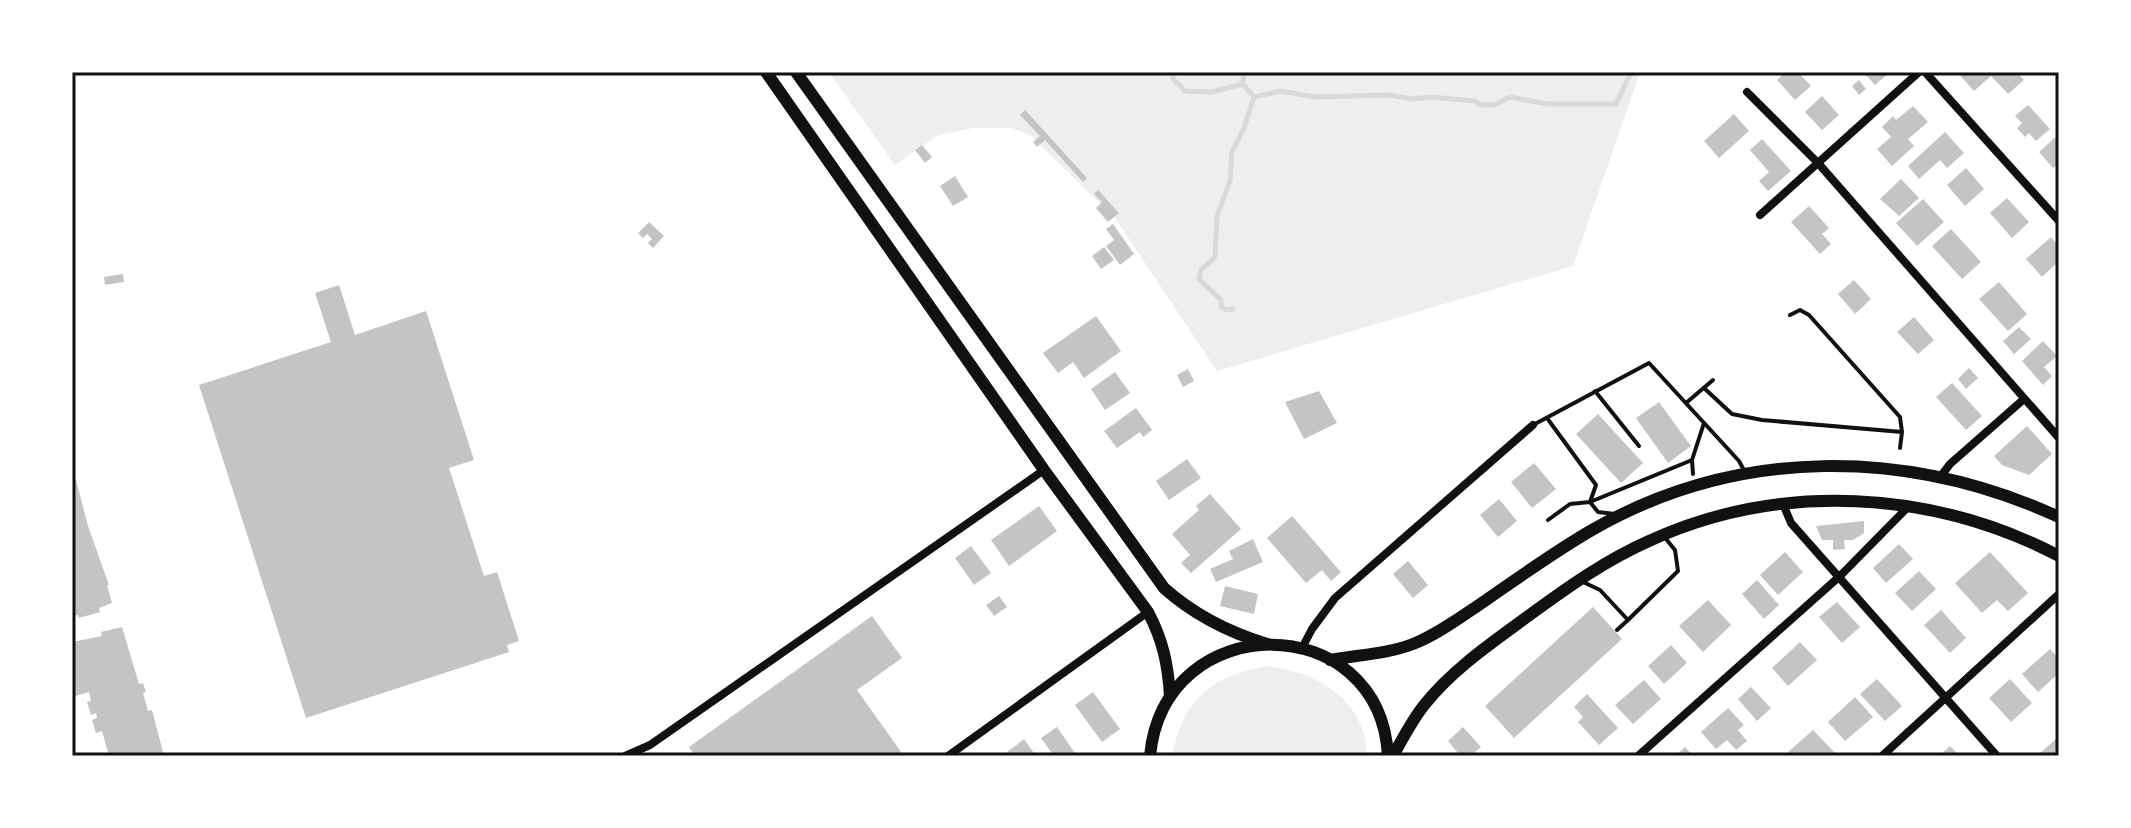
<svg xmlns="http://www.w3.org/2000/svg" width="2131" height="828" font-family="'Source Sans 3',sans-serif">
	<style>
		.green { fill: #eee }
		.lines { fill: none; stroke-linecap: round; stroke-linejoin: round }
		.stream { stroke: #d9d9d9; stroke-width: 5 }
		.building { fill: #c4c4c4 }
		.service { stroke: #111; stroke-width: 4 }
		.minor { stroke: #111; stroke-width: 8 }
		.primary { stroke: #111; stroke-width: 12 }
		.trunk { stroke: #111; stroke-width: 12 }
		.neatline { fill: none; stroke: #111; stroke-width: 3 }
	</style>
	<rect width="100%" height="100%" fill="#fff"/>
	<!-- green -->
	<path class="green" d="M829,72H1640L1573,266L1217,371L1115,218L1030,135L1011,128H973L938,135L895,165Z
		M1267,666C1317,672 1366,699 1367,756H1172C1183,700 1212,675 1267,666Z"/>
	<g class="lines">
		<!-- stream -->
		<path class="stream" d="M1173,72V79L1185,91L1211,92L1243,84
			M1254,97L1281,91L1315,97L1389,95L1411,99L1431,97L1474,101L1481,105H1494L1510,97L1547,104H1616L1631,72
			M1233,309L1226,310L1221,306V300L1199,279L1201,270L1215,257L1217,216L1230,181L1232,152L1244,128L1254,97L1243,84L1244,72"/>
	</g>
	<!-- building -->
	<path class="building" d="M1786,72H1798L1811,86L1795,100L1777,80Z
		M1863,72H1890L1875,85Z
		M1957,72H2017L2024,80L2008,94L1991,76L1974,91Z
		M1859,80L1866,89L1859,95L1852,86Z
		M1822,96L1839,115L1822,130L1805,112Z
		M2028,105L2050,129L2036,141L2029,133L2025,137L2017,128L2022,123L2015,116Z
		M1913,106L1928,122L1908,139L1914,146L1892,166L1877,149L1891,137L1882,127L1893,116L1896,120Z
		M1025,110L1087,178L1083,182L1045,140L1037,147L1033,142L1040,136L1020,115Z
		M1734,114L1749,131L1719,158L1704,141Z
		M1945,132L1964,153L1947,168L1940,160L1919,179L1908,166Z
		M2059,134V163L2053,168L2039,152Z
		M1762,139L1791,171L1768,191L1759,181L1769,172L1750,150Z
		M922,145L932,157L925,163L915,150Z
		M1966,168L1984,189L1965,206L1947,185Z
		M955,176L968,197L953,206L940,186Z
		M1901,179L1919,198L1899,216L1880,199Z
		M1098,190L1119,213L1108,222L1096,208L1102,202L1094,194Z
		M2007,198L2029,222L2012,238L1990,213Z
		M1923,199L1944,222L1917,246L1896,223Z
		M1809,206L1829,228L1822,234L1831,244L1820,254L1791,222Z
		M649,222L664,236L653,248L648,243L652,239L647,234L643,238L638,233Z
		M1113,224L1134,254L1120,265L1106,246L1114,240L1106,229Z
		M1951,229L1981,262L1962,279L1932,246Z
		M2051,237L2059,247V261L2042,277L2026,259Z
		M1104,247L1114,260L1101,269L1092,256Z
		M123,274L124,282L105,285L104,277Z
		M1854,280L1871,299L1855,314L1838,294Z
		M1999,282L2027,314L2008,331L1979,299Z
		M339,285L355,335L426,311L474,460L449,468L484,576L497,572L519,641L507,645L509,652L306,718L199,385L331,342L315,293Z
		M1096,316L1121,351L1084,378L1073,362L1058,373L1043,353Z
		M1914,317L1934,340L1918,354L1897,332Z
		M2019,327L2031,339L2014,354L2003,341Z
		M2043,341L2057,356L2044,367L2052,376L2043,385L2022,361Z
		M1969,368L1978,378L1966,389L1958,379Z
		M1188,369L1194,381L1183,387L1177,375Z
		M1115,372L1130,393L1105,410L1091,389Z
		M1952,383L1982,416L1966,430L1936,397Z
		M1319,391L1337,423L1304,439L1285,402Z
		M1659,402L1691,446L1668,463L1636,418Z
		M1136,408L1152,430L1143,437L1140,432L1117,448L1104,431Z
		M1598,414L1643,463L1621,483L1576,434Z
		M2027,426L2052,454L2029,475L2002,465L1994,456Z
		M1187,459L1201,478L1169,500L1156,481Z
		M1534,463L1556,489L1532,508L1511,482Z
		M76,480L88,526L109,585H107L112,603L99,608L100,612L79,618L78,615L72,617V481Z
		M1210,494L1241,529L1191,573L1181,563L1190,555L1172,534L1199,510L1196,506Z
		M1499,499L1517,521L1498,537L1480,515Z
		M1039,506L1057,531L1009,566L991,540Z
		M1292,516L1341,572L1331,581L1322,570L1306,583L1267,538Z
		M1864,521V533L1853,540H1844L1845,549L1833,550V540H1822L1816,526Z
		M1253,539L1263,562L1216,582L1210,569L1233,559L1229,551Z
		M1899,544L1913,559L1886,583L1873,568Z
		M971,546L991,573L974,585L955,558Z
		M1785,552L1803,572L1778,595L1760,575Z
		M1990,552L2028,593L2008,611L1997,600L1982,613L1955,583Z
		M1408,561L1428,585L1413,598L1393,574Z
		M1919,571L1936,589L1912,611L1895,593Z
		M1757,580L1779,605L1764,619L1742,594Z
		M1225,586L1258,594L1254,614L1220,606Z
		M999,596L1007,607L994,616L986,605Z
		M1708,600L1731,625L1703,652L1679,626Z
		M1837,602L1860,627L1842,643L1819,617Z
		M1593,607L1622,639L1514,738L1485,706Z
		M1941,610L1966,638L1950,653L1924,625Z
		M872,616L902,658L857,690L904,756H695L689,747Z
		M122,627L139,684L143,683L146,692L143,693L148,711L152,710L164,756H109L102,731L96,733L92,720L97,718L96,713L91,715L87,702L91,701L89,692L72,697V642L102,636L101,632Z
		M1800,642L1817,660L1788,686L1772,668Z
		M1671,645L1687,663L1664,684L1648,666Z
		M2050,649L2059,659V673L2038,692L2022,674Z
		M1877,679L1902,706L1885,721L1860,694Z
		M2010,679L2032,703L2011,722L1989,698Z
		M1644,680L1661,699L1633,724L1615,705Z
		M1751,687L1771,708L1757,721L1738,699Z
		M1093,692L1120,729L1102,742L1075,705Z
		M1587,694L1618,728L1599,745L1578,722L1583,717L1574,707Z
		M1855,697L1873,717L1845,741L1828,722Z
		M1728,708L1744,725L1738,730L1747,741L1736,750L1727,740L1716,749L1701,732Z
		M1057,727L1077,756H1054L1041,738Z
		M1463,727L1481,747L1470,756H1455L1458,753L1448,741Z
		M1813,730L1835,753L1832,756H1792L1788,752Z
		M2059,736V756H2037Z
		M1024,739L1036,756H1008L1006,753Z
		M1950,746L1960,756H1939Z
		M1685,747L1693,756H1675Z"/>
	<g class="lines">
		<!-- service -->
		<path class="service" d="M1790,315L1800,310L1809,315L1900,417L1902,432L1900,448
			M1704,388L1732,414L1762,420L1902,432
			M1595,391L1639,446
			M1686,403L1713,380
			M1547,418L1596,485L1590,502L1598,512L1615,514
			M1533,425L1649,363L1739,461L1745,472
			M1692,460L1693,474
			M1548,520L1570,504L1590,502L1692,460L1704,423
			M1581,581L1600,590L1628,620L1678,571L1675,550L1666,539
			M1617,630L1628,620"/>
		<!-- minor -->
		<path class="minor" d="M1925,72L2059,221
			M1747,92L1818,163L2059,438
			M1760,215L1919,72
			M1941,476L1950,464L2024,399
			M1783,504L1791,523L1997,756
			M1302,648L1312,629L1335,598L1533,425
			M625,756L650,745L1044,470
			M948,756L1148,612
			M1638,756L1840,576L1909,506
			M1882,756L2059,594"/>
		<!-- primary -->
		<path class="primary" d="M766,72L1044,470L1148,612C1163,640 1168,665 1170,696
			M796,72L1164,588C1194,615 1228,632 1267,644"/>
		<!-- trunk -->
		<path class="trunk" d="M1330,660C1357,655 1387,654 1413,644C1436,635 1456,620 1476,607C1514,581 1552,553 1592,530C1738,446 1908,448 2059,517
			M1150,756C1164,607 1380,608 1388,756
			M1393,756C1403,738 1412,720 1425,704C1454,668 1493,642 1531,614C1568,587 1606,560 1649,541C1780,481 1933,490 2059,556"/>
	</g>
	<!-- border -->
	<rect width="2131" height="828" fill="none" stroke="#ffffff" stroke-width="148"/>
	<rect x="74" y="74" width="1983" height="680" class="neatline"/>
</svg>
